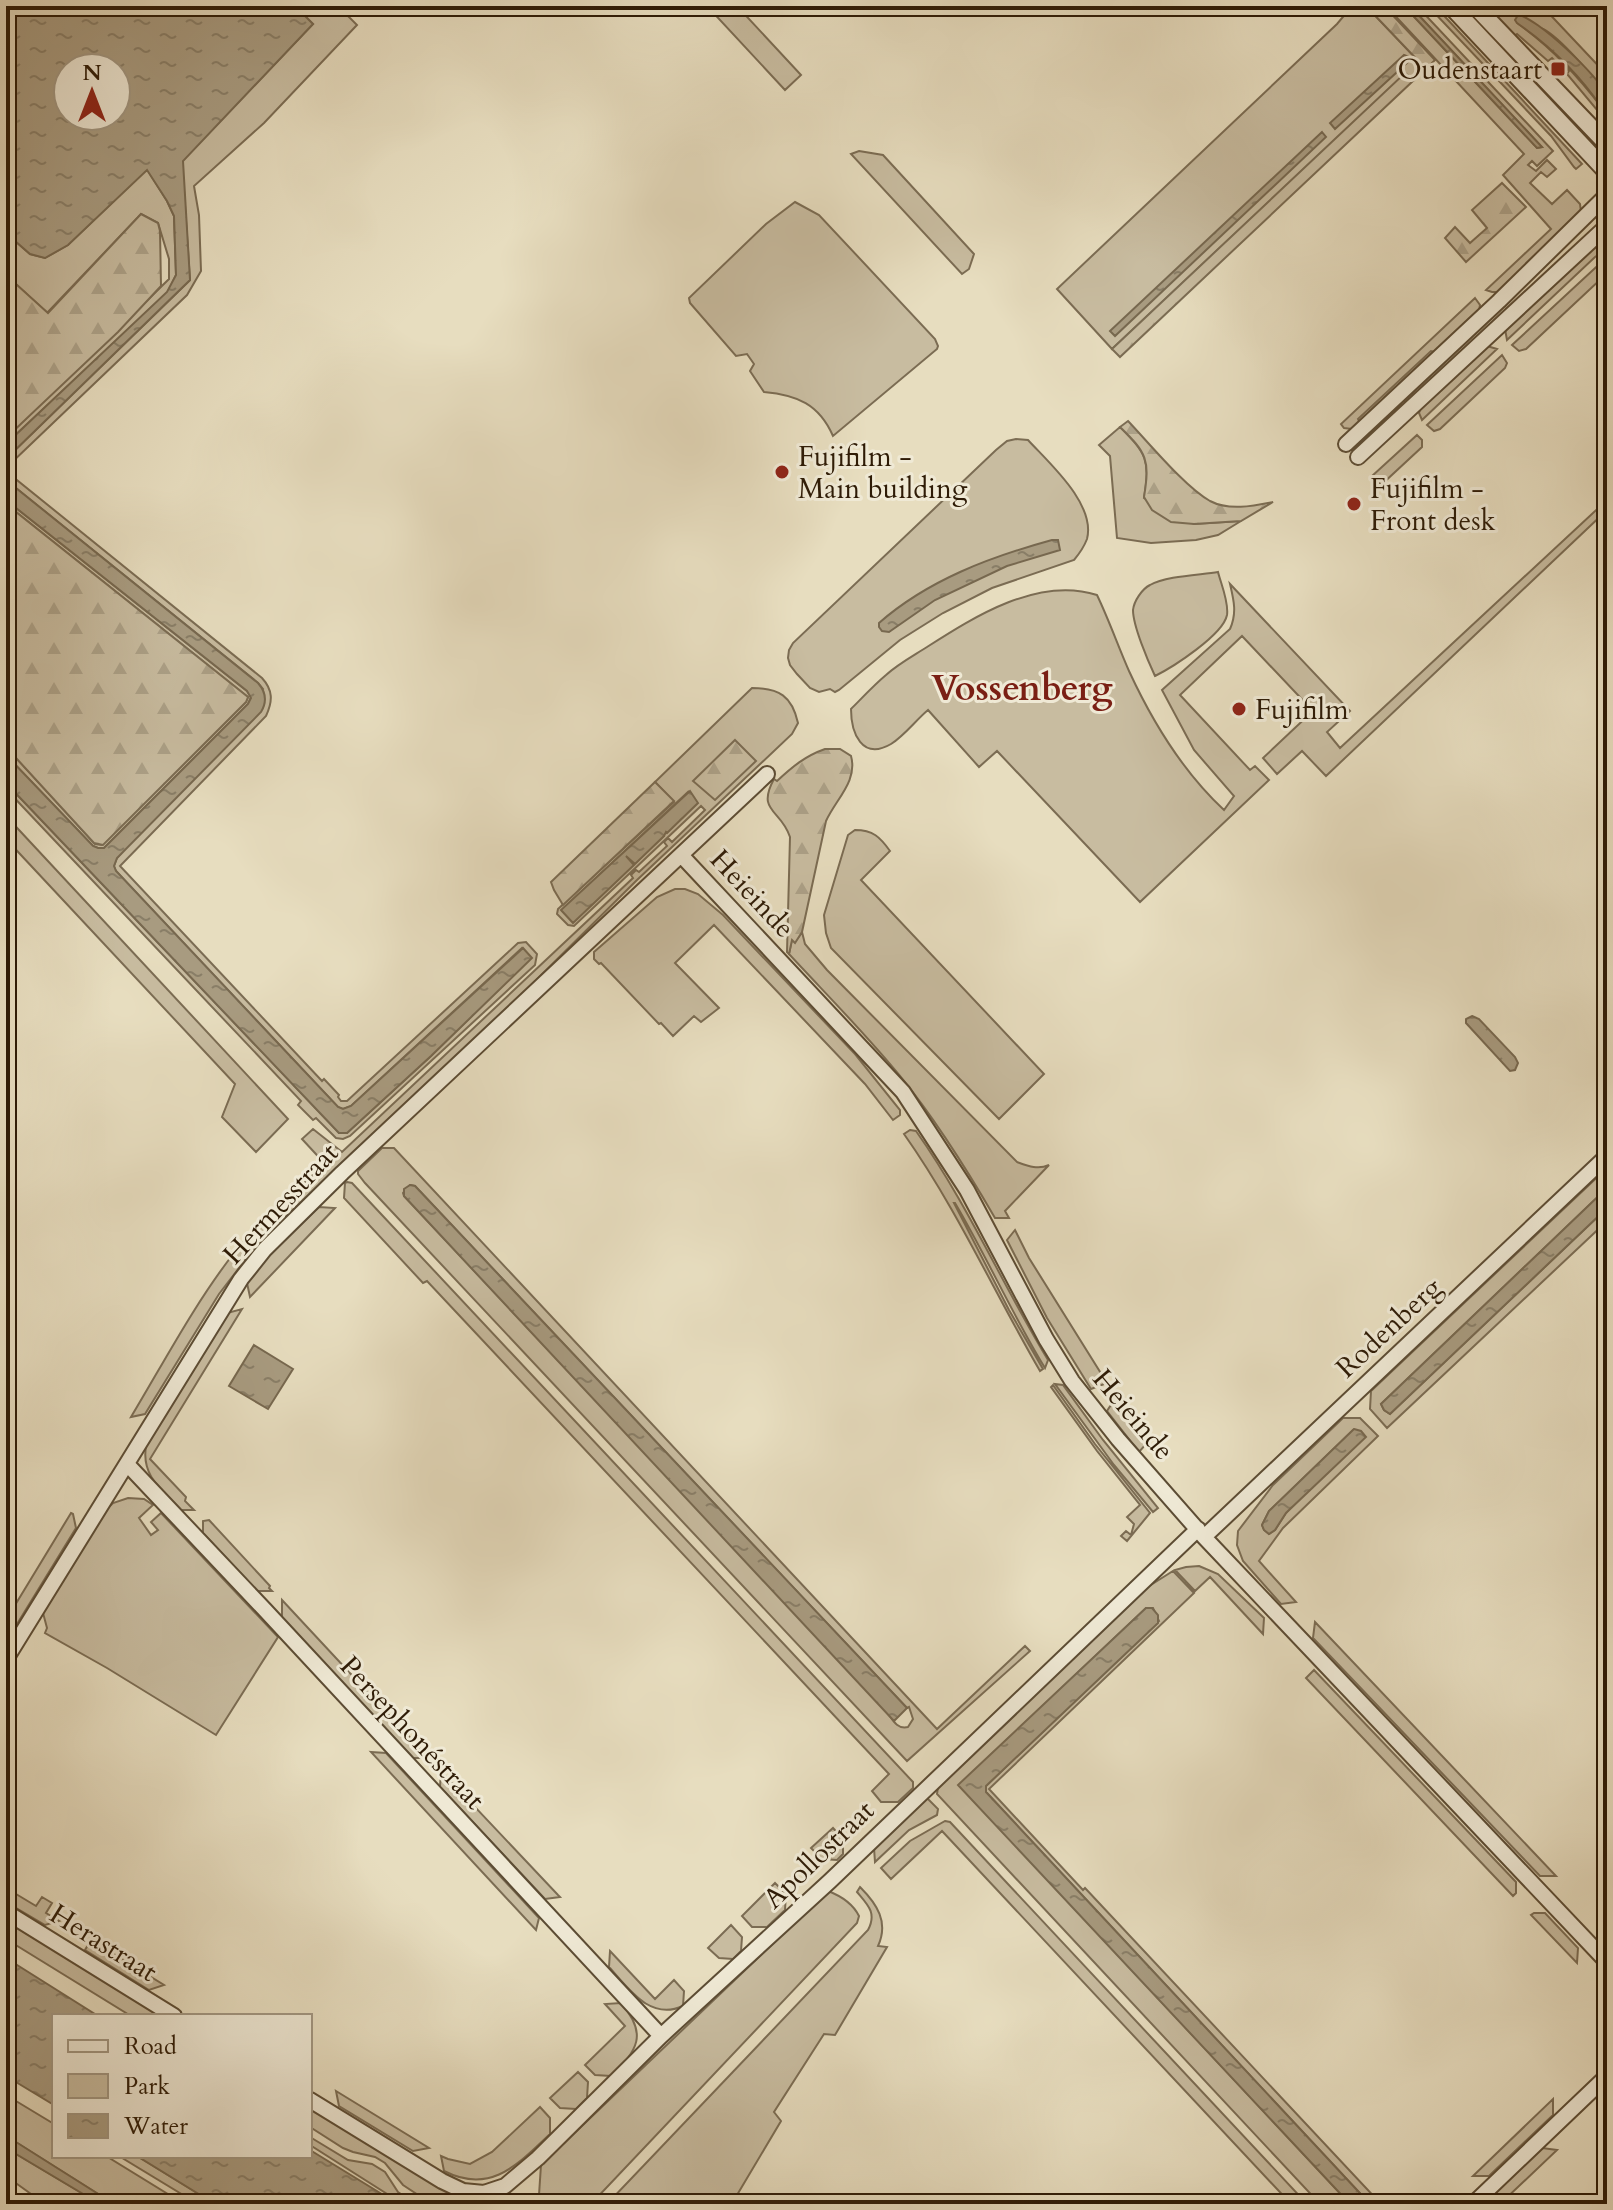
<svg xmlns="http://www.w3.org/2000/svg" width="1613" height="2210" font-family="Cardo,serif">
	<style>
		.green { fill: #c8bca0; stroke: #7b6c53; stroke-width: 2; fill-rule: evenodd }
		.forest { fill: url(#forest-firs); stroke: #7b6c53; stroke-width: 2 }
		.water { fill: url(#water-ripples); stroke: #77684f; stroke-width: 2; fill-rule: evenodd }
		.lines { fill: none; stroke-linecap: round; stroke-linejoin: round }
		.minor-casing { stroke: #5c4c34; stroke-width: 18 }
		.tertiary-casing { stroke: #5c4c34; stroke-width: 20 }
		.minor { stroke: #efe9d5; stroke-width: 14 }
		.tertiary { stroke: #efe9d5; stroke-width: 16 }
		.poi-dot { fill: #8f2418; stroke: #efe9d5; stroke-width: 3 }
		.labels { text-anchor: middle; stroke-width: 6; stroke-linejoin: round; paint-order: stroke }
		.poi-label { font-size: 28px; fill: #2e1b06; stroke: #efe9d5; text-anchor: start }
		.street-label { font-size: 28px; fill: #2e1b06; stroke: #efe9d5 }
		.district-label { font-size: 36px; font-weight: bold; fill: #7a1f14; stroke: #efe9d5 }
	</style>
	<defs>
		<pattern id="forest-firs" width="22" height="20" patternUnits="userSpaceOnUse" patternTransform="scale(2)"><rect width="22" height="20" fill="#c8bca0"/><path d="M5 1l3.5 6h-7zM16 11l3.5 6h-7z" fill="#aca188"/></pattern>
		<pattern id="water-ripples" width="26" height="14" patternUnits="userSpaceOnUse" patternTransform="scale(2)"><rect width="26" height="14" fill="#a89b80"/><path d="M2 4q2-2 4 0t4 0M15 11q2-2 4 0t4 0" fill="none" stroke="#897e67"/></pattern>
	</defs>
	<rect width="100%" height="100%" fill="#e7ddbf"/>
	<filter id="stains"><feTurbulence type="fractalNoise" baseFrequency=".0025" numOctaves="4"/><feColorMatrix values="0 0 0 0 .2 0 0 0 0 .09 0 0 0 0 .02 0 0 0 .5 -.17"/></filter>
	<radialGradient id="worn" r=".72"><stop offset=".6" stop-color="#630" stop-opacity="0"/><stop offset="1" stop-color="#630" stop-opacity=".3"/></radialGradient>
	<!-- green -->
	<path class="green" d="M295,6H338L357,25L264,123L194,186L199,215L201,271L187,295L8,466L7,472L262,678C273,690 273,701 266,716L120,866L322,1081L324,1079L339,1095L338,1097L341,1101H347L518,943L526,942L537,954L535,965L350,1136L343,1139L336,1138L316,1118L313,1120L298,1105L301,1101L6,789V783L339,1133H347L431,1056L531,958L522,948L351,1106L343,1109L338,1107L116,871L114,866L117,858L263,689L258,683L6,480V459L190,280L182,161L313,24Z
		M707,6H737L801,75L785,90Z
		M1349,6H1366L1426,69L1414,80L1405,74L1112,349L1057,289L1337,24L1348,11Z
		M1386,6H1404L1537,148L1542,147L1410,6H1417L1553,151L1537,166L1532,161L1528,165L1536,171L1547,160L1556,169L1547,177L1541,172L1530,183L1552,204L1567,190L1580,204L1581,212L1498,292H1492L1486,290L1551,229L1503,175L1524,154Z
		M1428,6H1435L1582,164L1576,169L1574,167L1551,136Z
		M1483,6H1498L1502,10L1507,6H1542L1607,75V95C1594,78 1561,38 1543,29C1535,25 1525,25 1517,23C1551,47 1577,75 1602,108L1607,109V122L1567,74L1569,71L1563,65L1561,67L1552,58L1548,61L1517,34L1514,36Z
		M859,151L883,155L974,254L969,269L962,274L851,154Z
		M147,169L167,201L174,216L176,275L168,292L6,444V438L169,279V259L158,223L141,214L47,313L6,275V233L30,254L45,258L68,245Z
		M795,202L819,215L935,339L938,346L937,349L833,436C819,404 797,395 764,392L750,371L754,364L747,354L736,356L690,303L689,298L766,224Z
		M1607,231V249L1595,257L1507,340L1505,329Z
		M1607,257V269H1603L1599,273L1603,277L1526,349L1519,351L1512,345Z
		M1475,298L1480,305L1479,311L1435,352L1431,351L1358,419L1360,423L1352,429L1344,428L1341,424Z
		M1487,346L1497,349L1422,420L1419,413L1422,405Z
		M1502,355L1507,363L1505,368L1440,429L1434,431L1427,425Z
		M1120,427C1147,454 1150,460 1144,498L1194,524L1241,521L1218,535L1196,540L1151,543L1117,538L1110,456L1099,445Z
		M1417,435L1422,440V447L1381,485L1372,476Z
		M1016,439L1028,440C1049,463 1096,504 1087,539C1084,547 1079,554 1074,560L992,588L943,613L900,640L839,690L835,692L830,689L819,692L810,688L797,674L790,665L788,658L789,650L793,643L996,450L1007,441Z
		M6,500L247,691L251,697L248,704L104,848H98L93,846L6,755V747L95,844L102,845L246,702L248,697L6,504Z
		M1607,500V510L1326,776L1302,751L1277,774L1263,758L1313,711L1242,636L1180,695L1250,770L1255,766L1269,780L1140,902L997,751L979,767L928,710C916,720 904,736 891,744C862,761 851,733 851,709C862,698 874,685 886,675C898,664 913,656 927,647C974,617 1038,576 1097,595C1109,620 1118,646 1129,671C1153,723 1182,771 1224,810L1234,796L1194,750L1162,690L1230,629C1237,613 1234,601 1230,584L1350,711L1327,732L1340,748Z
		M1218,572C1221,584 1229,602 1227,615C1223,635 1173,667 1155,676C1148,661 1133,626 1133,610C1134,601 1142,589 1150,585C1166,576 1199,575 1218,572Z
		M752,688C779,688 792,696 798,723L792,734L637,880L509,1007L259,1242L219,1294L145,1414L131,1417C164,1362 195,1303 234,1253C258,1224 286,1200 314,1174L317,1175L327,1166L302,1139L313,1129L342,1152L633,878L631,875L636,870L639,872L667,846L664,842L668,838L672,842L705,810L701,806L574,926L568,925L557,914L558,909L674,802L655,782ZM689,791L663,835L664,836L573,922L562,911L565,907Z
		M6,816L288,1119L256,1152L222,1117L235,1084L6,839Z
		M855,830C873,830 880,837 890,851L861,880L1044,1074L999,1119L831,948L826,933L824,915L848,835Z
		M675,889H685L698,894L723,915L855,1054L900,1110V1115L893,1120L865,1084L714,925L675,963L719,1008L701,1022L694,1016L673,1036L661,1023L659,1024L601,963L599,964L594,959V952L657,897Z
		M802,932L805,944L827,970L1017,1162C1028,1166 1038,1170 1049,1165L1005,1211L1009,1218H995C966,1168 936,1120 900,1076C865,1033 826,994 789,954L792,939L795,942Z
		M910,1130L916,1131C967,1203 1002,1284 1048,1360L1045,1368C1012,1314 987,1257 955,1203H954L1009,1310L1043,1369L1040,1371C994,1292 957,1209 904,1134Z
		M382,1148H394L937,1729L1025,1646L1030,1651L907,1761L365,1183L358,1174V1171ZM410,1185L415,1186L907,1708L909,1707L913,1719L908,1727C896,1730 892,1718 885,1709L404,1196L403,1193Z
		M1607,1168V1188L1381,1404L1384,1410L1390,1414L1607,1208V1221L1387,1428L1370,1409L1371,1391Z
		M347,1182L352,1183L913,1782V1788L898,1802H881L872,1791L889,1774L427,1281L423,1283L344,1198L345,1183Z
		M319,1207L335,1208L250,1297L247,1283L269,1255Z
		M1015,1230L1029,1258L1107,1383L1091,1389L1047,1318L1007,1240Z
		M242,1309L150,1459L186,1497L185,1501L194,1510H181C162,1490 141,1476 146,1446L227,1313Z
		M1055,1384L1063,1385L1103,1440L1158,1508L1153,1512L1114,1465Z
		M1053,1385L1095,1444L1150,1513L1127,1541L1121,1536L1126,1531L1131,1535L1134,1524L1127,1517L1140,1505L1097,1451L1051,1387Z
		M1116,1397L1147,1443L1139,1452L1107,1411Z
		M1343,1418H1360L1378,1436L1283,1528L1259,1561L1296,1602L1281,1604L1243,1561L1237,1545L1238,1531L1273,1485ZM1354,1429L1286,1513L1275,1530L1269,1534L1264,1530L1262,1525L1269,1511Z
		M128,1498L144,1499L153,1505L139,1518L151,1535L158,1530L151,1522L161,1513L278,1637L216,1735L107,1668L45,1633L47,1628L43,1613L105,1511L113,1503Z
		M71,1513L73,1514L76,1528L6,1642V1620Z
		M209,1520L270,1586L269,1588L272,1591H257L203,1533V1521Z
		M1199,1566L1218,1574L1264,1618L1263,1634L1210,1577L1195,1591L1175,1570L1186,1567Z
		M1173,1571L1194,1593L989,1789L1083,1890L1085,1888L1381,2204H1370L986,1792V1786L1159,1621L1153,1608H1146L959,1785L1350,2204H1320L937,1794L938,1787L1146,1588Z
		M282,1600L429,1758H413L282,1618Z
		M1315,1622L1556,1876H1540L1313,1638Z
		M1314,1670L1516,1882V1893L1513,1896L1306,1678Z
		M371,1752L386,1753L539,1918L536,1930Z
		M441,1771L558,1895L560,1897L545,1899L440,1787Z
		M925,1799H928L938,1809L937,1815L909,1830L875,1862L874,1848Z
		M945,1821L950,1822L1307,2204H1291L942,1831L891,1879L881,1868L910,1841Z
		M833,1828L843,1839V1854L837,1860L822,1859L811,1848Z
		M775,1883L786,1894L785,1910L767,1927H752L742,1916Z
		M860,1887C877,1904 889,1922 878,1946L887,1947L835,2035L824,2034L774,2112L781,2121L737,2195L723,2204H607L868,1930C877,1913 868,1905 857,1892Z
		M6,1888L36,1906L42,1897L52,1903L46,1913L59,1921L45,1925L6,1902Z
		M828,1891C841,1896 853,1904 859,1916L857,1923L591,2204H535L539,2195L541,2165Z
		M1534,1913H1545L1578,1948L1577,1963L1531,1915Z
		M6,1921L161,2016H131L6,1939Z
		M731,1925L742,1937L741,1951L733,1959L719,1958L708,1948Z
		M91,1940L164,1985L149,1990L85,1950Z
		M610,1951L655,1999L674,1980L684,1991L683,2006C650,2021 629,1989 609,1967Z
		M621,2003C648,2034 638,2050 611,2076L595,2075L585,2065L625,2026L605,2004Z
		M578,2072L588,2082L587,2098L576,2109L560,2108L550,2098Z
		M336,2091L429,2148L413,2151L339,2106Z
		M6,2095L54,2124V2156H106L184,2204H114L6,2136Z
		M1553,2099V2115L1489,2176H1473Z
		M310,2107L457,2197L477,2204H432L403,2185L385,2163L375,2157L353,2152L343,2148L310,2127Z
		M540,2107L550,2118V2134C518,2164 491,2195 444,2171L441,2156L448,2159L470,2164L492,2152Z
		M310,2137L348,2160L372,2164L385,2172L398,2192L416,2204H403L310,2145Z
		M6,2148L100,2204H45L6,2176Z
		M1542,2148L1557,2150L1500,2204H1483Z
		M119,2156H137L215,2204H198Z"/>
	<!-- forest -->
	<path class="forest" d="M1366,6H1384L1435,60L1426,69Z
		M1405,73L1414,80L1120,357L1112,349Z
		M1502,183L1526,207L1466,262L1445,238L1455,227L1470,243L1487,228L1472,210Z
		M141,214L158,223L160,231L161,286L118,332L6,438V275L48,313Z
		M1128,421C1149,443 1185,487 1210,501C1229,511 1253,506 1273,502L1241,521L1194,524L1171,522L1152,510L1144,497C1150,460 1147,453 1120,427Z
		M6,504L248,697L246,702L103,845L94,843L6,747Z
		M735,740L756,761L715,800L693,781Z
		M825,749H840L851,756C858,781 836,799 826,821L802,932L795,943L792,940L789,954L787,952L790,837C781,809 756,812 774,779L777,781C792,767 805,756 825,749Z
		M655,782L674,801L563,905L554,890L551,882Z"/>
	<!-- water -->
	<path class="water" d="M6,6H295L313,24L183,161L190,280L6,459V444L167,292L176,275L174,216L167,201L147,170L68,245L45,258L30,254L6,233ZM68,68H116V116H68Z
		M1404,6H1410L1542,147L1537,148Z
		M1518,15C1535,16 1601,78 1607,96C1608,100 1607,104 1607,109L1602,108C1579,74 1550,46 1517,23L1515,20Z
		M1404,55L1409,57V61L1335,129L1330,123Z
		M1322,132L1326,137L1115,336L1110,331Z
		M6,480L258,683C266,692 267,702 261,712L117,858L114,866L116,871L338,1107L343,1109L351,1106L523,948L532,958L431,1056L347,1133H339L6,783V755L93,846L98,848H104L248,704L251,698L247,691L6,500Z
		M1052,540H1058L1060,550L1007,566L935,600L889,632L882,631L879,627V623C928,580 990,557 1052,540Z
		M690,791L698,803L667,833L666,832L664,836L635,864L626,856L634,865L573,923L561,910Z
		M1472,1016L1479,1019L1515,1057L1518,1063L1515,1070L1510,1071L1466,1023V1019Z
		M410,1185L415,1186L907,1708L894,1721L404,1196V1189Z
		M1607,1188V1208L1390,1414L1384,1410L1381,1404Z
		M254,1345L293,1369L268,1409L229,1386Z
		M1354,1429L1361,1431L1366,1437L1286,1513L1275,1530L1269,1534L1264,1530L1262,1525L1269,1511Z
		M1146,1608H1152L1158,1615V1623L986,1786V1792L1370,2204H1350L958,1785Z
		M6,1958L98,2016H54V2105L6,2076Z
		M6,2136L16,2142L114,2204H100L6,2148Z
		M310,2150L398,2204H215L137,2156H310Z"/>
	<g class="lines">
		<defs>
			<path id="minor" d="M1346,444L1499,301L1607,195
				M1358,457L1607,226
				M681,855L903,1092L967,1190L1046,1339L1072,1381L1118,1439L1204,1537L1607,1962
				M127,1464L265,1610L661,2036
				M1204,1537L1607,1156
				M6,1659L241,1279L265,1249L342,1173L767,774
				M6,1912L174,2016
				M310,2100L442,2181L463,2191L484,2193L505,2186L538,2158L661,2036L830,1881L1198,1529
				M1473,2204L1607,2076"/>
			<path id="tertiary" d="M1451,6L1607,172
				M1475,6L1607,144"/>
		</defs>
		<!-- minor casing -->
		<use href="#minor" class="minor-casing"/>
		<!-- tertiary casing -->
		<use href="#tertiary" class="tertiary-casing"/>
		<!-- minor -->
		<use href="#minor" class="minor"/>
		<!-- tertiary -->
		<use href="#tertiary" class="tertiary"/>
	</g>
	<!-- markers -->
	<g class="poi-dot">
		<rect x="1550" y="61" width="16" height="16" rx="4"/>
		<circle cx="782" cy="472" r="8"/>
		<circle cx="1354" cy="504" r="8"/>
		<circle cx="1239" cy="709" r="8"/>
	</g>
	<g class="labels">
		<!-- poi labels -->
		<g class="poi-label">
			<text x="1542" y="79" text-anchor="end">Oudenstaart</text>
			<text x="798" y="466">Fujifilm -<tspan x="798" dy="32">Main building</tspan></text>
			<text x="1370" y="498">Fujifilm -<tspan x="1370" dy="32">Front desk</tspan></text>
			<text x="1255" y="719">Fujifilm</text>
		</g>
		<!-- street labels -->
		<g class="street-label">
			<text transform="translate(753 893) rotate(47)" y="10">Heieinde</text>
			<text transform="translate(280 1203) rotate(-47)" y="10">Hermesstraat</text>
			<text transform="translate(1388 1327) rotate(-43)" y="10">Rodenberg</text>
			<text transform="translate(1134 1414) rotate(50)" y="10">Heieinde</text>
			<text transform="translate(413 1732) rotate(47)" y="10">Persephonéstraat</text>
			<text transform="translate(818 1854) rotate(-44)" y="10">Apollostraat</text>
			<text transform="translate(104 1942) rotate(32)" y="10">Herastraat</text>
		</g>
		<!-- district labels -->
		<g class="district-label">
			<text x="1022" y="700">Vossenberg</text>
		</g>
	</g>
	<!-- margin -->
	<rect width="1613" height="2210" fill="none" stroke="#e7ddbf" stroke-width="32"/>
	<rect x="8" y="8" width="1597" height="2194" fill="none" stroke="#2e1b06" stroke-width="4"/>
	<rect x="16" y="16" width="1581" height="2178" fill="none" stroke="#2e1b06" stroke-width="2"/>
	<!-- legend -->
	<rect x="52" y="2014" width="260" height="144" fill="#efe9d5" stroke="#a29782" stroke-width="2"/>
	<rect x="68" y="2040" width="40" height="12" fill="#efe9d5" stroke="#a29782" stroke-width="2"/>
	<text x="124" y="2054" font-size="24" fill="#2e1b06">Road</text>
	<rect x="68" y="2074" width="40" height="24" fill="#c8bca0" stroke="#a29782" stroke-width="2"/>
	<text x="124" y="2094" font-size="24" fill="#2e1b06">Park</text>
	<rect x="68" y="2114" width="40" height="24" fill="url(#water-ripples)" stroke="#a29782" stroke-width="2"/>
	<text x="124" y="2134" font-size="24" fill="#2e1b06">Water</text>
	<!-- north arrow -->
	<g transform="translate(92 92)"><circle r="38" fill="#efe9d5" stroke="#a29782" stroke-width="2"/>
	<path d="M0-6L14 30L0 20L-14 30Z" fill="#8f2418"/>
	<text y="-12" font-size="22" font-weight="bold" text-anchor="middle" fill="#2e1b06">N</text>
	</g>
	<rect width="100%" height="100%" filter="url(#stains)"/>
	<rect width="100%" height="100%" fill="url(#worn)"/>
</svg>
